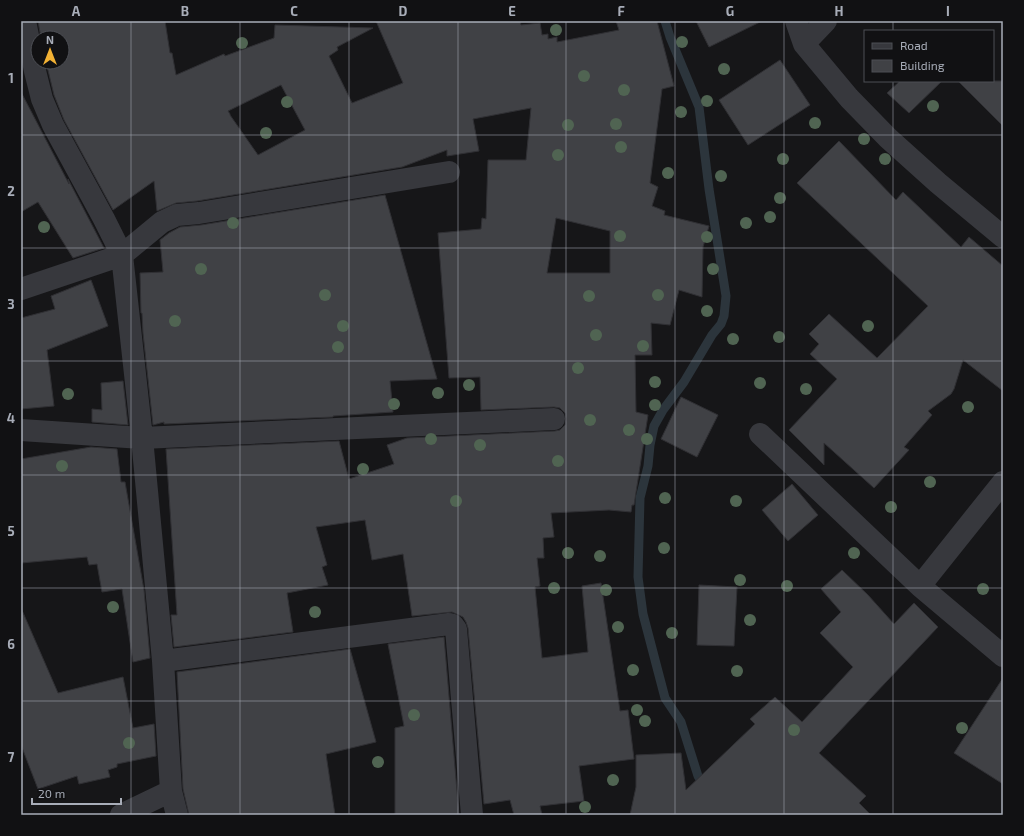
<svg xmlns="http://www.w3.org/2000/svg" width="1024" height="836" font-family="'Exo 2',sans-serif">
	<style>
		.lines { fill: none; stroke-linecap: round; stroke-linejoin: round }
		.stream { stroke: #2c353c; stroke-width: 9 }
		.building { fill: #404145; stroke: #303034; fill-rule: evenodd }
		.minor { stroke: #37383d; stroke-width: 22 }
		.tree { fill: #506452 }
		.grid { fill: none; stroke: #a8adb8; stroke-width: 1; stroke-opacity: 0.55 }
		.neatline { fill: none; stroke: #a8adb8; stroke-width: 1.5 }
		.grid-label { font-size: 13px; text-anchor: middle; font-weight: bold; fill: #a8adb8 }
	</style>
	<rect width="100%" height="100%" fill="#161618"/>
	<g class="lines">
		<!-- stream -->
		<path class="stream" d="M665,21L670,37L699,107L709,189L726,296L724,316L721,324L712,335L684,382L663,410L654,426L650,445L648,466L640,498L638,577L643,614L665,698L681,722L698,776L706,788"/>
	</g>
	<!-- building -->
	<path class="building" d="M38,21H165L170,53H172L176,75L224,54L225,56L274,38L275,25L373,28L337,47L338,50L329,56L352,103L403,83L376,21H520L521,25L540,23L542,35L548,34V39L557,37V42L619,30L616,21H657L674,86L662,89L650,183L658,187L652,206L665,211L664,215L709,226L703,247L702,297L679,290L670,325L651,323L652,355H635L636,412L648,415L634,505H632L631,512L609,510L551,513L554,537L543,538L544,558H537L540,586L535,587L542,658L588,652L582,586L601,583L620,711L628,710L634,759L579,766L584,801L540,806L542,815H514L510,800L484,804L468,628L466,622L463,617L452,612L412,616L403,554L372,560L365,520L316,527L327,565L322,567L328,585L287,593L293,632L174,647L171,615H177L166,449L339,441L349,479L394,464L387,445L407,438L555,431L560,430L565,425L566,419L565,413L560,408L554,407L481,410L480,377L449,378L438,233L481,229L482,218L486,219L488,160H526L531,108L473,119L479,151L447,156V150L402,167L197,201L176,203L157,211L154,181L113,210L64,120L54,95L46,62H62V38H41ZM281,85L305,130L258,155L230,115V114L228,111ZM556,218L610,231V273H547Z
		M696,21H762L709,47Z
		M780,60L810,105L748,145L719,100Z
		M900,81H942L909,113L887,93Z
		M958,81H1003V126Z
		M21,92L69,184L68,179L104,248L73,258L38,202L21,212Z
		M839,141L896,200L903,192L961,247L969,237L1003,266V391L963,360L954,389L951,394L928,411L932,415L904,447L909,450L874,488L824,443V465L789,430L837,379L810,354L819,344L809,334L829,314L877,358L928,306L797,183Z
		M385,195L437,379L390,381L393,412L333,416V417L164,424V422L153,425L143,333L142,313H141L140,273L163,272L160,240L169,233L180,227L201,225Z
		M91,280L108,326L47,350L54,406L21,409V318L55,309L51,296Z
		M123,381L128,425L92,422V409L102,410L101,383Z
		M681,397L718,415L697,457L661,439Z
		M91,447L117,449L121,482H125L144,590L150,658L133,662L122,589L102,592L97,564L89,565L87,557L21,563V459Z
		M792,484L818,515L788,541L762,510Z
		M842,570L868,595L894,624L914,603L938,627L819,753L866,796L859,803L871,815H630L636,787V755L681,753L686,790L755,724L750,719L775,697L802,722L853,667L820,633L841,612L821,589Z
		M699,585L737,587L734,646L697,645Z
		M21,608L58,693L123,677L133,728L154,724L156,756L117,764V767L108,770L110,777L79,784L77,776L38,789L21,745Z
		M444,637L459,815H395V728L404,726L388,644Z
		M350,649L376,742L326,754L335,815H189L183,789L177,672Z
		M1003,678V784L954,753Z"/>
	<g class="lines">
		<!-- minor -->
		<path class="minor" d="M25,21L35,71L42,99L53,125L104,219L122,255L142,438L163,661L171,791L177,815
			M796,21L804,44L849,98L888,138L938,183L1003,237
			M804,44L826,21
			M21,289L122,255L162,222L177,215L199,213L449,172
			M21,430L142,438L554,419
			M760,434L920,586
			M1003,482L920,586L1003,656
			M163,661L449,624L453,625L456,629L472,815
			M121,815L171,791"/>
	</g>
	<!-- trees -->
	<g class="tree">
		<circle cx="556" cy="30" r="6"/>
		<circle cx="682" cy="42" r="6"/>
		<circle cx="242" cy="43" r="6"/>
		<circle cx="724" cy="69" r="6"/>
		<circle cx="584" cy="76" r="6"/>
		<circle cx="624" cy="90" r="6"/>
		<circle cx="707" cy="101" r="6"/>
		<circle cx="287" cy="102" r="6"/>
		<circle cx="933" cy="106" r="6"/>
		<circle cx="681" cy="112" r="6"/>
		<circle cx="815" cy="123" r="6"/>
		<circle cx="616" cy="124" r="6"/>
		<circle cx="568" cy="125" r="6"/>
		<circle cx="266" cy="133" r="6"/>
		<circle cx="864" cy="139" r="6"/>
		<circle cx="621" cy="147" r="6"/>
		<circle cx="558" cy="155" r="6"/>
		<circle cx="783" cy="159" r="6"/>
		<circle cx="885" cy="159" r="6"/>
		<circle cx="668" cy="173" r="6"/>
		<circle cx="721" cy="176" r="6"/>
		<circle cx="780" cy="198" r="6"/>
		<circle cx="770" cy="217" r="6"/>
		<circle cx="233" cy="223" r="6"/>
		<circle cx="746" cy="223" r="6"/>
		<circle cx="44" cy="227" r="6"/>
		<circle cx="620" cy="236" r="6"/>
		<circle cx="707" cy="237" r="6"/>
		<circle cx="201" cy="269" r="6"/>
		<circle cx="713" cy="269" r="6"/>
		<circle cx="325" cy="295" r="6"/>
		<circle cx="658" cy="295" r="6"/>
		<circle cx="589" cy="296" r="6"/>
		<circle cx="707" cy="311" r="6"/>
		<circle cx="175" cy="321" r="6"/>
		<circle cx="343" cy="326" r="6"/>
		<circle cx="868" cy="326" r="6"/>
		<circle cx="596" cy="335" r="6"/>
		<circle cx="779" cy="337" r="6"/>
		<circle cx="733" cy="339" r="6"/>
		<circle cx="643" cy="346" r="6"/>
		<circle cx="338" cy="347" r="6"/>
		<circle cx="578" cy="368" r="6"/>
		<circle cx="655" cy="382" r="6"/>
		<circle cx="760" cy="383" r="6"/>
		<circle cx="469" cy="385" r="6"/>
		<circle cx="806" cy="389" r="6"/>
		<circle cx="438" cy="393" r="6"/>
		<circle cx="68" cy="394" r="6"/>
		<circle cx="394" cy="404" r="6"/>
		<circle cx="655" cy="405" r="6"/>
		<circle cx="968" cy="407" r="6"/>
		<circle cx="590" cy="420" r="6"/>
		<circle cx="629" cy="430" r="6"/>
		<circle cx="431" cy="439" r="6"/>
		<circle cx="647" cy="439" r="6"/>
		<circle cx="480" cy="445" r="6"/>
		<circle cx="558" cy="461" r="6"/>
		<circle cx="62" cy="466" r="6"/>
		<circle cx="363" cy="469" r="6"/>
		<circle cx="930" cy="482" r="6"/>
		<circle cx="665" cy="498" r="6"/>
		<circle cx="456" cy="501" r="6"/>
		<circle cx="736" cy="501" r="6"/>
		<circle cx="891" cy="507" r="6"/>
		<circle cx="664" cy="548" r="6"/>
		<circle cx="568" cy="553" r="6"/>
		<circle cx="854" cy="553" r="6"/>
		<circle cx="600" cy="556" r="6"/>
		<circle cx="740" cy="580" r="6"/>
		<circle cx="787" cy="586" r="6"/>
		<circle cx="554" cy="588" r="6"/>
		<circle cx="983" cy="589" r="6"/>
		<circle cx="606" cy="590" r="6"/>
		<circle cx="113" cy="607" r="6"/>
		<circle cx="315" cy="612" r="6"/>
		<circle cx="750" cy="620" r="6"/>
		<circle cx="618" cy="627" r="6"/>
		<circle cx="672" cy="633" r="6"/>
		<circle cx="633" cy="670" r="6"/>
		<circle cx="737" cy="671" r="6"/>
		<circle cx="637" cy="710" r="6"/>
		<circle cx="414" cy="715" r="6"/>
		<circle cx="645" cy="721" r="6"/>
		<circle cx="962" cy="728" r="6"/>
		<circle cx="794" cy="730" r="6"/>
		<circle cx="129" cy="743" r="6"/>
		<circle cx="378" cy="762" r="6"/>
		<circle cx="613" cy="780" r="6"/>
		<circle cx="585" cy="807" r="6"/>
	</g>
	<!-- grid -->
	<path class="grid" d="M131,21V815M240,21V815M349,21V815M458,21V815M566,21V815M675,21V815M784,21V815M893,21V31M893,81V815M21,135H1003M21,248H1003M21,361H1003M21,475H1003M21,588H1003M21,701H1003"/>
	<!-- border -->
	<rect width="1024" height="836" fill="none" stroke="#111113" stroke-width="44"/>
	<!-- legend -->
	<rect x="864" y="30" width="130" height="52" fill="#111113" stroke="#4d4f55"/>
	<rect x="872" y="43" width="20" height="6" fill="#37383d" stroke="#4d4f55"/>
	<text x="900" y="50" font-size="12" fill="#a8adb8">Road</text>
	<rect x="872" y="60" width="20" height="12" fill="#404145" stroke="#4d4f55"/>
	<text x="900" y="70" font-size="12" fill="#a8adb8">Building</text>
	<!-- north arrow -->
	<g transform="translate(50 50)"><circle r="19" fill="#111113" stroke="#4d4f55"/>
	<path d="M0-3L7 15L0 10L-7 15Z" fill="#f2b134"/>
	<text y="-6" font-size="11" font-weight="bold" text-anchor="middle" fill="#a8adb8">N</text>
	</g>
	<!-- scale -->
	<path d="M32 798v6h89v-6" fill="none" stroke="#a8adb8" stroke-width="2"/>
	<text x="38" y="798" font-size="12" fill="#a8adb8" stroke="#111113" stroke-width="3" paint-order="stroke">20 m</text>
	<rect x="22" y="22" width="980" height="792" class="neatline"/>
	<g class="grid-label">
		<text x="76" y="16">A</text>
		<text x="185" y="16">B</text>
		<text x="294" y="16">C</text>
		<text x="403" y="16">D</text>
		<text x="512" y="16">E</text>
		<text x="621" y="16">F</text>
		<text x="730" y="16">G</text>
		<text x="839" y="16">H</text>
		<text x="948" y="16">I</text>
		<text x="11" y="83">1</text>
		<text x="11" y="196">2</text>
		<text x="11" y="309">3</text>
		<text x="11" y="423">4</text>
		<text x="11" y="536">5</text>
		<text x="11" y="649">6</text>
		<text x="11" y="762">7</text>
	</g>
</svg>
